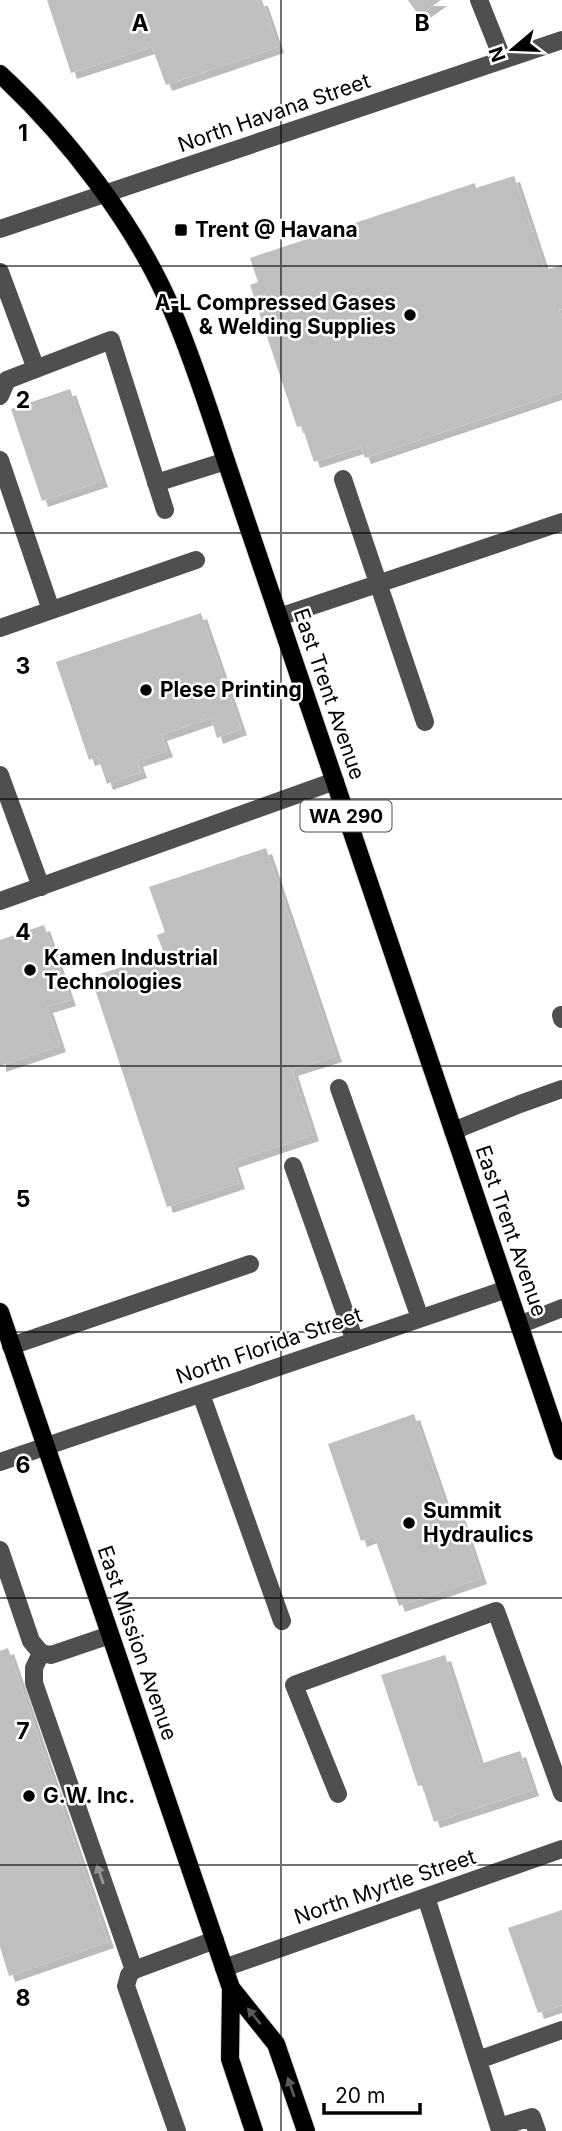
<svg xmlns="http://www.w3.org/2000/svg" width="562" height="2131" font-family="Inter,sans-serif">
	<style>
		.building { fill: #bfbfbf; filter: url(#shadow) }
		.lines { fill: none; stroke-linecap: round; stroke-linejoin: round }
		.major-casing { stroke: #dbdbdb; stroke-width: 20 }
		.minor { stroke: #4f4f4f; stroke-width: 18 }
		.major { stroke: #000; stroke-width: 18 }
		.oneway { fill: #959595 }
		.oneway2 { fill: #595959 }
		.grid { fill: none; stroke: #000; stroke-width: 2; stroke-opacity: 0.55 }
		.poi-dot { fill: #000; stroke: #fff; stroke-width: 2.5 }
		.labels { text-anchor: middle; stroke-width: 5; stroke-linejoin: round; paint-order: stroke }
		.shield { fill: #fff; stroke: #4c4c4c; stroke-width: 2 }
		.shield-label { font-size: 19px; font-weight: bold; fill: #000 }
		.street-label { font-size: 21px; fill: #000; stroke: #fff }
		.poi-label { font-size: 21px; font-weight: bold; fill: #000; stroke: #fff; text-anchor: start }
		.grid-label { font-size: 23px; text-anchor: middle; font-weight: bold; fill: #000; stroke: #fff; stroke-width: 5; stroke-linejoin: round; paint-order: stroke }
	</style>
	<defs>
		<filter id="shadow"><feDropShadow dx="6" dy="6" stdDeviation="0" flood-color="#0004"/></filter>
	</defs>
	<rect width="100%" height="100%" fill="#fff"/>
	<!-- building -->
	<path class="building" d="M47,0H262L278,47L166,85L152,47L71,73Z
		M408,0H441L419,16Z
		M514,176L545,270L562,265V309L559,310L562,320V392L365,458L361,447L314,462L302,426L297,427L250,285L258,282L250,258L475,183L476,188Z
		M70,389L102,481L42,501L11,409Z
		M201,613L241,729L217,738L211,718L161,735L167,751L137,761L141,772L107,784L98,757L89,760L56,662Z
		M266,848L336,1056L292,1070L313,1135L232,1162L239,1183L167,1207L91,977L164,953L157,935L165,932L149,887Z
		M44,925L70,1000L47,1007L60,1046L0,1066V940Z
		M414,1414L447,1510L457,1507L481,1578L399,1606L374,1536L361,1541L328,1444Z
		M8,1648L108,1942L9,1976L0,1947V1651Z
		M445,1655L480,1764L520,1751L533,1790L434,1822L422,1785L418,1786L381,1675Z
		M562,1910V2005L538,2013L508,1928Z"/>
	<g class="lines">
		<defs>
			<path id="major" d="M0,74C67,136 136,225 172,310C193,359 209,410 226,461L562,1451
				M0,1312L231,1988L276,2044L306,2131
				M231,1988L230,2059L254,2131"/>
		</defs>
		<!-- major casing -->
		<use href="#major" class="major-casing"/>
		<!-- minor -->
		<path class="minor" d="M479,0L503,60
			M0,229L562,40
			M0,272L36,369
			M0,396L7,380L111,340L165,510
			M0,460L51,610
			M343,479L425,722
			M156,483L226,461
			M279,617L562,522
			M0,628L196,560
			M0,775L41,887
			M0,901L335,781
			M561,1015L562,1019
			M339,1088L420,1318
			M453,1131L520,1104L562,1089
			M293,1166L355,1341
			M519,1325L562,1308
			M11,1346L250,1264
			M201,1394L282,1621
			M0,1462L507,1289
			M0,1550L31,1641L41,1653L51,1655L110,1635
			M41,1653L34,1668V1683L134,1970
			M338,1794L294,1685L496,1611L562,1793
			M426,1897L499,2127L532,2117L537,2131
			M224,1968L562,1849
			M478,2060L562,2030
			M177,2131L126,1986L129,1975L134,1970L215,1940"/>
		<!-- major -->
		<use href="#major" class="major"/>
	</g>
	<!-- one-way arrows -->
	<defs><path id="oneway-solid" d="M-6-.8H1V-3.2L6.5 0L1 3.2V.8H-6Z" transform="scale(1.75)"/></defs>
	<use class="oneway" href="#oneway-solid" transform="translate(100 1874) rotate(-109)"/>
	<g class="oneway2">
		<use href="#oneway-solid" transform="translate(254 2016) rotate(-129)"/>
		<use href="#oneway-solid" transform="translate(291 2087) rotate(-109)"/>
	</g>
	<!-- grid -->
	<path class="grid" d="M281,0V2131M0,266H562M0,533H562M0,799H562M0,1066H562M0,1332H562M0,1598H562M0,1865H562"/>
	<!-- markers -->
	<g class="poi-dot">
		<rect x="174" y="223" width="14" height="14" rx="3.5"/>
		<circle cx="410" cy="315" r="7"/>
		<circle cx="146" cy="690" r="7"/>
		<circle cx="30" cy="970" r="7"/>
		<circle cx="409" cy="1523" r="7"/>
		<circle cx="29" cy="1796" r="7"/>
	</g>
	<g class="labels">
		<!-- shield labels -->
		<rect class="shield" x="300.5" y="800.5" width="91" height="31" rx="5"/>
		<g class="shield-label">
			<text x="346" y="823">WA 290</text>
		</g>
		<!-- street labels -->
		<g class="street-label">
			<text transform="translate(274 113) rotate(-19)" y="7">North Havana Street</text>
			<text transform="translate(329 694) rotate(71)" y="7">East Trent Avenue</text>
			<text transform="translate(511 1231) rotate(71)" y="7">East Trent Avenue</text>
			<text transform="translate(269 1346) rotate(-19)" y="7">North Florida Street</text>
			<text transform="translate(137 1643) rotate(71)" y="7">East Mission Avenue</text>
			<text transform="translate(385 1887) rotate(-19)" y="7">North Myrtle Street</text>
		</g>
		<!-- poi labels -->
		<g class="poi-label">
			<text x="195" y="237">Trent @ Havana</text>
			<text x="396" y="310" text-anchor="end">A-L Compressed Gases<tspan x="396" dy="24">&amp; Welding Supplies</tspan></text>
			<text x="160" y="697">Plese Printing</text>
			<text x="44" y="965">Kamen Industrial<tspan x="44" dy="24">Technologies</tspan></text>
			<text x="423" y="1518">Summit<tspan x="423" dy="24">Hydraulics</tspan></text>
			<text x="43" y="1803">G.W. Inc.</text>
		</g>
	</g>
	<g class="grid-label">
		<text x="140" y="31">A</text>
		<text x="422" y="31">B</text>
		<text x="23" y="141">1</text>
		<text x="23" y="408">2</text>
		<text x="23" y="674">3</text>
		<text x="23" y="940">4</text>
		<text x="23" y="1207">5</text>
		<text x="23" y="1473">6</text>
		<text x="23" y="1739">7</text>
		<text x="23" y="2006">8</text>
	</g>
	<!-- north arrow -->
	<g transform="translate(513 49) rotate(251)" stroke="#ffffff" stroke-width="5" paint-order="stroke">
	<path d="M0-5L12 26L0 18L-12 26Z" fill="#000000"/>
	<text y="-10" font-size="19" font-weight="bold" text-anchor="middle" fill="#000000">N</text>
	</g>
	<!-- scale -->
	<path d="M324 2103v10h96v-10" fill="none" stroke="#000000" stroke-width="3.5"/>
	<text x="335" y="2103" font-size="21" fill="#000000" stroke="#ffffff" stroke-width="5" paint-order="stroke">20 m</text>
</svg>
